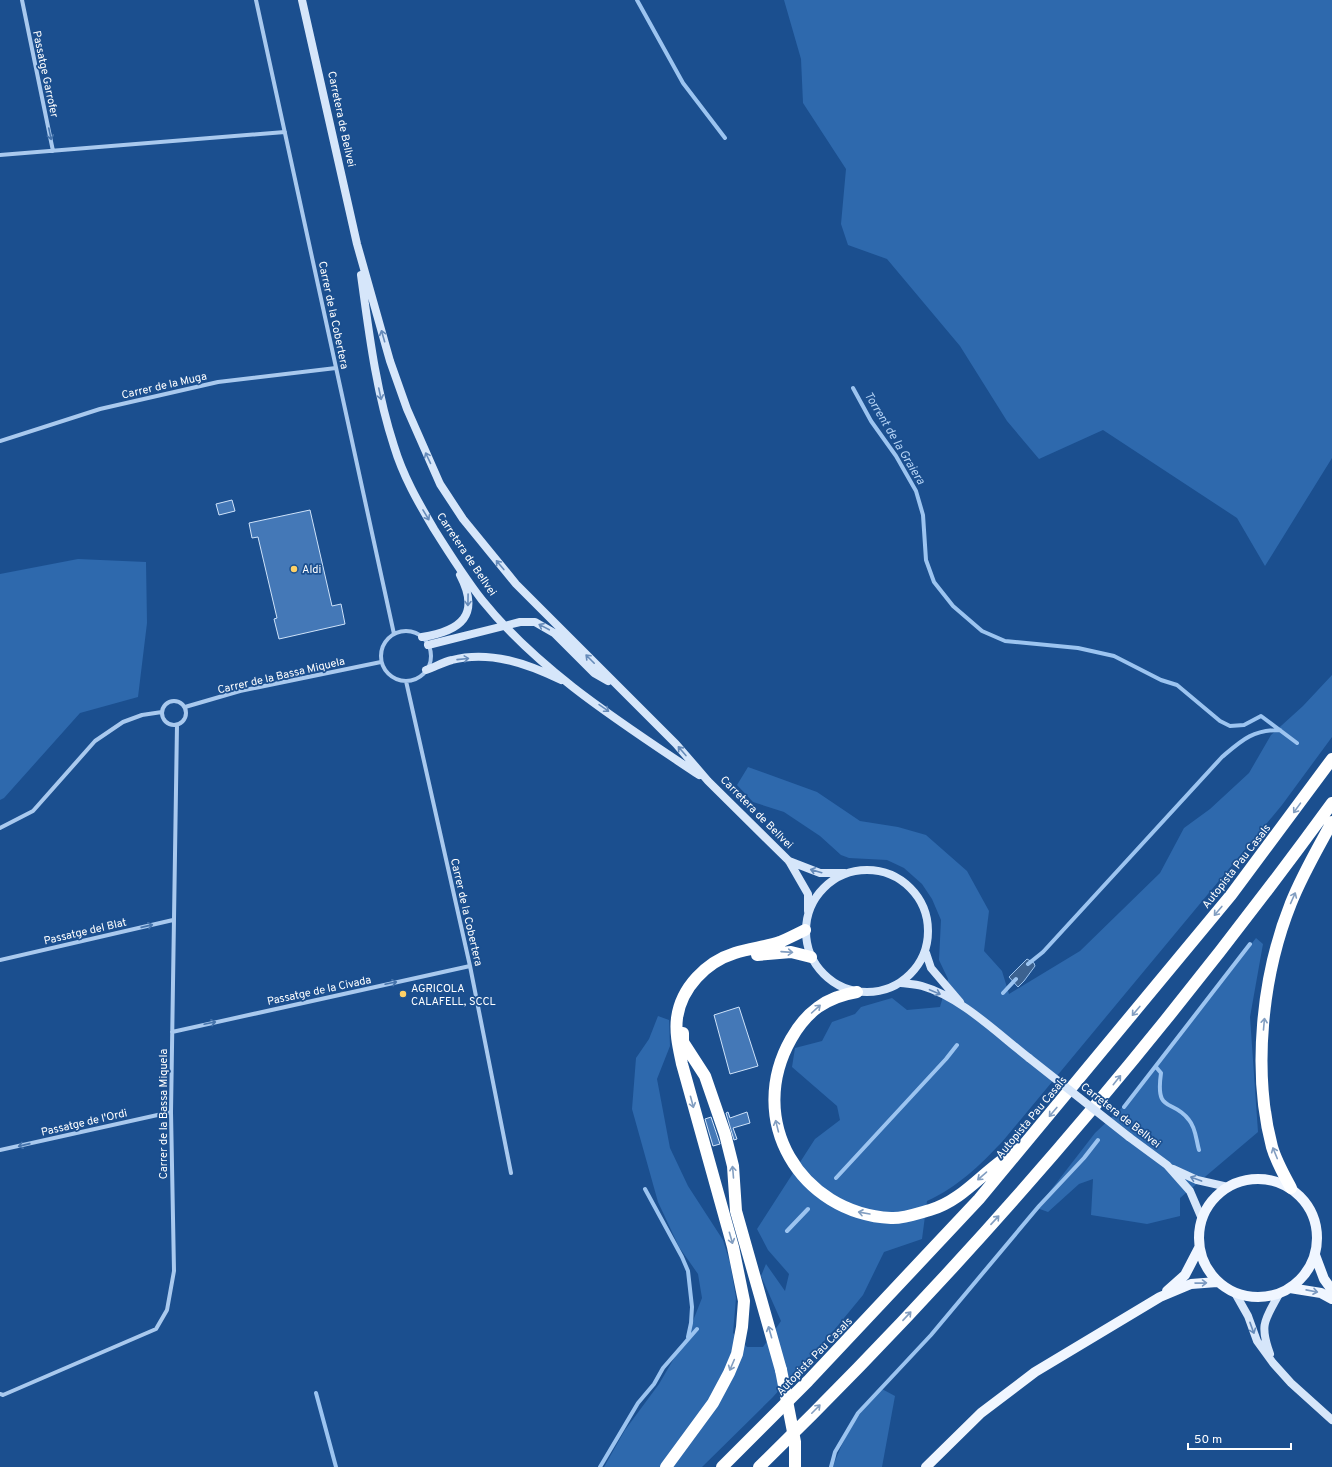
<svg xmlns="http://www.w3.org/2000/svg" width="1332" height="1467" font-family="Overpass,sans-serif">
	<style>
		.green { fill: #2e69ad }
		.water { fill: #3c6290; stroke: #9cc4f0 }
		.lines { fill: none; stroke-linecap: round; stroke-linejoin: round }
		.stream { stroke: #9cc4f0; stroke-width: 4 }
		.building { fill: #4478b7; stroke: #cfe3fa }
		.street { stroke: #a9c9ee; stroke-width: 4 }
		.secondary { stroke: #d6e6fa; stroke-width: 8 }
		.primary { stroke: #f0f6ff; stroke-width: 10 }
		.highway { stroke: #fff; stroke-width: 12 }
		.secondary-bridge { stroke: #d6e6fa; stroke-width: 8 }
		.highway-bridge { stroke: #fff; stroke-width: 12 }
		.oneway { stroke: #4674ac }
		.oneway2 { stroke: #668bba }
		.oneway3 { stroke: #829ec1 }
		.oneway4 { stroke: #7b9ac1 }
		.poi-dot { fill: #ffd166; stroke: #1b4f8f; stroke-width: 1.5 }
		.labels { text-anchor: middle; stroke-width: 3.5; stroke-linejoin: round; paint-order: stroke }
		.street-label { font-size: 11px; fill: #fff; stroke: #1b4f8f }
		.poi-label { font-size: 11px; fill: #fff; stroke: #1b4f8f; text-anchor: start }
		.water-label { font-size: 12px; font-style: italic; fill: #b5d3f5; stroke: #1b4f8f }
	</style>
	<rect width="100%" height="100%" fill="#1b4f8f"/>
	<!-- green -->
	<path class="green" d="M784,0H1332V458L1265,566L1237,518L1103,430L1039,459L1007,421L960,346L887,259L848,245L841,224L846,169L803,103L801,59Z
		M78,559L146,562L147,623L138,697L80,713L4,798L0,800V574Z
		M1332,675V737L1282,805L1002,1142C978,1167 959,1186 927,1201L922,1239L884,1252L863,1295L835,1329L772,1398L702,1467H604L625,1430L659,1384L687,1336L702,1298L698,1274L679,1247L658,1202L632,1109L636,1058L649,1039L658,1016L669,1020L670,1046L657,1079L670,1148L688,1186L723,1240L730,1263L736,1298L733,1333L747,1347H763L781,1321L761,1276L766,1264L785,1291L789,1274L768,1250L757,1229L815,1139L840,1120L837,1106L792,1067L795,1048L822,1041L832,1022L855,1014L861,1007L892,998L907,1010L940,1007L948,979L939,960L941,920L932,899L922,884L904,868L887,860L849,858L841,855L820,836L784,812L753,802L737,785L748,767L817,792L860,821L898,827L926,835L967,871L989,911L984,951L1002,971L1009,994L1080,951L1160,873L1184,828L1210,809L1249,773L1271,735L1303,706Z
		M1256,938L1263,944L1250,1017L1258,1132L1180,1198V1216L1147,1224L1091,1215L1093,1179L1079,1184L1048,1212L1037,1208L1095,1133L1130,1100Z
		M880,1388L895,1396L882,1467H833C845,1433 858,1415 880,1388Z"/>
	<!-- water -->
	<path class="water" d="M1027,959L1034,963L1035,966L1024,981L1018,987L1009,977Z"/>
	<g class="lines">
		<!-- stream -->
		<path class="stream" d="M637,0L683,83L725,138
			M853,388L871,421L896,456L916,491L923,515L926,560L934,582L953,606L982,631L1005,641L1078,648L1114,656L1161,680L1177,685L1220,721L1230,726L1244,725L1261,716L1297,743
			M1028,964L1043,952L1222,757C1242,740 1252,730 1280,730
			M1003,993L1016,979
			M1156,1067L1161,1073C1155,1115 1173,1098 1189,1120C1196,1128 1196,1140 1199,1150
			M1124,1107L1250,944
			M836,1178L946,1059L957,1045
			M645,1189L682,1257L688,1271L692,1307L691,1323L688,1337
			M787,1231L808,1209
			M316,1393L336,1467
			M600,1467L638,1403L654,1384L663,1368L697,1329
			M831,1467L835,1452L858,1413L931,1335L1039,1206L1084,1158L1098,1140"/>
	</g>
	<!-- building -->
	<path class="building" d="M232,500L235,511L219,515L216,504Z
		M310,510L332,606L341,604L345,624L279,639L274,619L277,618L258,537L252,538L249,523Z
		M739,1007L758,1066L730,1074L714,1015Z
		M728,1112L730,1118L747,1112L750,1123L733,1128L737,1139L734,1140L726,1113Z
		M711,1117L720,1144L713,1146L705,1119Z"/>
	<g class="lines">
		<!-- street -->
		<path class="street" d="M22,0L53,151
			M256,0L394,634
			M0,155L285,132
			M0,441L100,409L218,382L336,368
			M381 656a25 25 0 1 1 50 0a25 25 0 1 1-50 0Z
			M406,681L470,966L511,1173
			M162 713a12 12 0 1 1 24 0a12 12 0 1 1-24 0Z
			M185,707L240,691L381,662
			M0,828L33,811L95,741L123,722L142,715L162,712
			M0,960L173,920
			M172,1032L470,966
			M0,1150L171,1112
			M0,1394L3,1395L156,1329L167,1310L174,1271L171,1112L177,725"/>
		<!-- secondary -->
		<path class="secondary" d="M302,0L357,244L390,361L407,409L440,484L463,519L516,584L676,744L708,781L789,861L808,894V911
			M361,275C369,333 376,391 394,446C403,476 418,502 434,529C449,553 465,578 482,600C540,672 623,724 699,775
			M422,637C461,631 481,615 460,575
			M428,645L520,622H535L554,633L594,673L608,681
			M426,670C435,667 443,662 452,660C490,650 528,664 561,680
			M789,861L820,873H845
			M806 931a61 61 0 1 1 122 0a61 61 0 1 1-122 0Z
			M926,953L931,968L960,1002
			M901,983C908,984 915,984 922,986C961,997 998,1034 1029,1058
			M1129,1137L1167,1165L1190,1191L1202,1219
			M1173,1169L1197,1180L1228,1187
			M1235,1293L1248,1316L1257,1341L1273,1363L1291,1383L1332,1420
			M1270,1354C1259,1324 1265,1320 1279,1294"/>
		<!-- primary -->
		<path class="primary" d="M1199 1238a59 59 0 1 1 118 0a59 59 0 1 1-118 0Z
			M1315,1255L1324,1279L1332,1290
			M1290,1288L1321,1293L1332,1299
			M1167,1291L1185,1275L1199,1248
			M926,1467L981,1413L1035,1372L1160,1297L1191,1284L1217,1282"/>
		<!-- highway -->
		<path class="highway" d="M757,955L791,952L811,957
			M857,992C826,997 806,1012 791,1039C745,1120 800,1213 891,1218C902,1219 919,1213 930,1210C965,1200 987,1166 1019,1149
			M683,1033V1042L705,1076L725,1134L733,1166L736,1211L781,1370
			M1291,1188C1284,1175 1276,1161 1272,1147C1252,1071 1262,975 1291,903C1302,875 1318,848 1332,822
			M666,1467L713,1403L729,1373L737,1354L742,1327L744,1301L733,1247L682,1064C679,1049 675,1034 677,1018C681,988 706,962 735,953C750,948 766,947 780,942C789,938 797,934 805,930
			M722,1467L808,1381L979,1199L1231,895L1332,759
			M759,1467C969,1263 1160,1039 1332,803"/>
		<!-- secondary-bridge -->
		<path class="secondary-bridge" d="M1029,1058L1129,1137"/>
		<!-- highway-bridge -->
		<path class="highway-bridge" d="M781,1370L795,1442V1467"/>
	</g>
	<!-- one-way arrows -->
	<defs><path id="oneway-shaft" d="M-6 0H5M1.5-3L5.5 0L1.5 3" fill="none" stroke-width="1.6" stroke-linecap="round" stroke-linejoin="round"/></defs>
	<g class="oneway">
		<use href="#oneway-shaft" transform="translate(50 134) rotate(78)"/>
		<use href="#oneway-shaft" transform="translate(147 926) rotate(-13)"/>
		<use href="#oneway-shaft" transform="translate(391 983) rotate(-12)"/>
		<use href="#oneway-shaft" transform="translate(210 1023) rotate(-12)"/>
		<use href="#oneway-shaft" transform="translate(24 1145) rotate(167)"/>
	</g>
	<g class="oneway2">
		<use href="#oneway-shaft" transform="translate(383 336) rotate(-106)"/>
		<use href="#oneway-shaft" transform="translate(380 394) rotate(78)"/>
		<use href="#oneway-shaft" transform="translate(428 458) rotate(-115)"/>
		<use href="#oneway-shaft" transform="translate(426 515) rotate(59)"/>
		<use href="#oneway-shaft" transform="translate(500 565) rotate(-130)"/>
		<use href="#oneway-shaft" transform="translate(468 600) rotate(91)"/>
		<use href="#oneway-shaft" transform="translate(544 627) rotate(-152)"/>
		<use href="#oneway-shaft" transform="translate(463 659) rotate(-6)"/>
		<use href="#oneway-shaft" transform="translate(590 659) rotate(-135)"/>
		<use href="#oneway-shaft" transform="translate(604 708) rotate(35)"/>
		<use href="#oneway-shaft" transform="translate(682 751) rotate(-131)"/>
		<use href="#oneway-shaft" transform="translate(816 871) rotate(-164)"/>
		<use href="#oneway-shaft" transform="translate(935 992) rotate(23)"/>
		<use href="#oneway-shaft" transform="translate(1196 1179) rotate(-160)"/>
		<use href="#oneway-shaft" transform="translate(1252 1328) rotate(70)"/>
	</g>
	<g class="oneway3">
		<use href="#oneway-shaft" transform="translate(1297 808) rotate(126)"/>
		<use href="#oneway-shaft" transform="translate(1293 898) rotate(-66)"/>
		<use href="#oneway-shaft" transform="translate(1218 911) rotate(130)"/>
		<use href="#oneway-shaft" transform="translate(787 952) rotate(4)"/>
		<use href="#oneway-shaft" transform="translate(816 1009) rotate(-42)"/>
		<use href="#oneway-shaft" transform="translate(1136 1011) rotate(130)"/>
		<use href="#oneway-shaft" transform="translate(1264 1024) rotate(-85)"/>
		<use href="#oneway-shaft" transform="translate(1117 1080) rotate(-51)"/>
		<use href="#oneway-shaft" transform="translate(692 1102) rotate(75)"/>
		<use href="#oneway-shaft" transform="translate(1053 1112) rotate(130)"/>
		<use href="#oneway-shaft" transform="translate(777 1126) rotate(-104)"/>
		<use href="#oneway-shaft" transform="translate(1275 1153) rotate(-112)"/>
		<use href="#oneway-shaft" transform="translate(733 1172) rotate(-95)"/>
		<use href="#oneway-shaft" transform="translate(982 1176) rotate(139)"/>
		<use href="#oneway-shaft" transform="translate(864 1213) rotate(-170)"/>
		<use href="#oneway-shaft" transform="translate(995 1220) rotate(-47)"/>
		<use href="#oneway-shaft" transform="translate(731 1238) rotate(74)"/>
		<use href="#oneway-shaft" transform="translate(907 1316) rotate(-47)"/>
		<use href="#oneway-shaft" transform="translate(770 1332) rotate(-106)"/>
		<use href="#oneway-shaft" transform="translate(732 1365) rotate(113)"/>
		<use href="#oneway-shaft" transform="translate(816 1409) rotate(-45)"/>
	</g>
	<g class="oneway4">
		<use href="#oneway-shaft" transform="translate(1201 1283) rotate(-1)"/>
		<use href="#oneway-shaft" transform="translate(1312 1291) rotate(11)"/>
	</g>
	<!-- markers -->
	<g class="poi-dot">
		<circle cx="294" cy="569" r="4"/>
		<circle cx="403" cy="994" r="4"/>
	</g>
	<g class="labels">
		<!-- street labels -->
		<g class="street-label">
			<text transform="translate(46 74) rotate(78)" y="4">Passatge Garrofer</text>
			<text transform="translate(342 119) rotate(78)" y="4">Carretera de Bellvei</text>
			<text transform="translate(334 315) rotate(78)" y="4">Carrer de la Cobertera</text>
			<text transform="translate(164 385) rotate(-13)" y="4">Carrer de la Muga</text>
			<text transform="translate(467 554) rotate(56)" y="4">Carretera de Bellvei</text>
			<text transform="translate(281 675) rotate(-13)" y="4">Carrer de la Bassa Miquela</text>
			<text transform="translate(757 812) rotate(45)" y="4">Carretera de Bellvei</text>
			<text transform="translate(1236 866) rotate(-52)" y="4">Autopista Pau Casals</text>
			<text transform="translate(467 912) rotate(77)" y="4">Carrer de la Cobertera</text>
			<text transform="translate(85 931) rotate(-13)" y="4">Passatge del Blat</text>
			<text transform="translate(319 990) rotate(-12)" y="4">Passatge de la Civada</text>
			<text transform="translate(163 1114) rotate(-90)" y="4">Carrer de la Bassa Miquela</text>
			<text transform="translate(1121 1115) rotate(38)" y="4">Carretera de Bellvei</text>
			<text transform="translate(1031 1117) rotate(-50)" y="4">Autopista Pau Casals</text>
			<text transform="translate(84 1122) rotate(-13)" y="4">Passatge de l'Ordi</text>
			<text transform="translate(814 1356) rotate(-46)" y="4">Autopista Pau Casals</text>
		</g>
		<!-- poi labels -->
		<g class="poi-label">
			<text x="302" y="573">Aldi</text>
			<text x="411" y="992">AGRICOLA<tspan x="411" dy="13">CALAFELL, SCCL</tspan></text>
		</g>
		<!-- water labels -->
		<g class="water-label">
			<text transform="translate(895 438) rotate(59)" y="4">Torrent de la Graiera</text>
		</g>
	</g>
	<!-- scale -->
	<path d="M1188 1443v6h103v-6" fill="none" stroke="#ffffff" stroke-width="2"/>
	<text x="1194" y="1443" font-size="12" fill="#ffffff" stroke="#1b4f8f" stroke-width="3" paint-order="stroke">50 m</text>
</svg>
